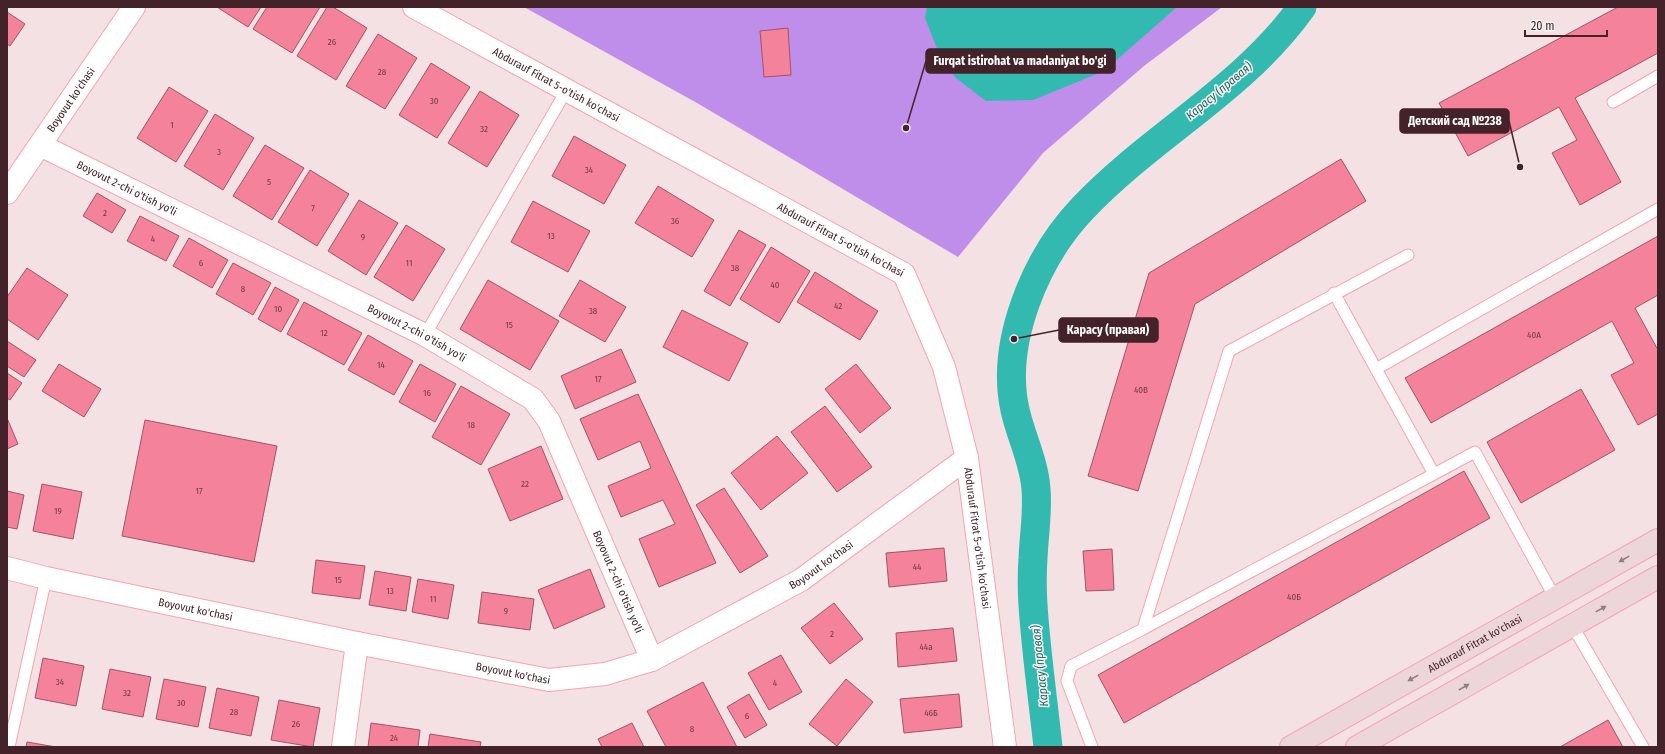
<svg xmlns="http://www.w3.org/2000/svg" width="1665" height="754" font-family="'Fira Sans Condensed',sans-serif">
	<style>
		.forest { fill: #bf8dea }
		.water { fill: #32b9b0 }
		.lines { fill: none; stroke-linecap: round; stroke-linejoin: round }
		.canal { stroke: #32b9b0; stroke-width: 29 }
		.building { fill: #f4829a; stroke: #a35364 }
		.lane-casing { stroke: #f9a1b1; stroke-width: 13 }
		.street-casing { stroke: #f9a1b1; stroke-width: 24 }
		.secondary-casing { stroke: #f9a1b1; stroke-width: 24 }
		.lane { stroke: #fff; stroke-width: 11 }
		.street { stroke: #fff; stroke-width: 22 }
		.secondary { stroke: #edd6da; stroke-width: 22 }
		.oneway { fill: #987c82 }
		.labels { text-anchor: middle; stroke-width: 3; stroke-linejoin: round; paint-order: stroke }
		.number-label { font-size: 9px; fill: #703a45 }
		.street-label { font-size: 11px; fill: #442229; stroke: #f3f3f3 }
		.water-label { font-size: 12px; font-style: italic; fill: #1e645e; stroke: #f3f3f3 }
		.leader { fill: none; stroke: #442229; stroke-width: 1.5 }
		.callout-dot { fill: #442229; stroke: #f3f3f3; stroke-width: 1.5 }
		.callout { fill: #442229; stroke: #442229; stroke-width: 1.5 }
		.callout-label { font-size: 12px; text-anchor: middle; font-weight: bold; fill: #fff }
	</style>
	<rect width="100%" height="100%" fill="#f4e1e4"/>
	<!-- forest -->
	<path class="forest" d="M524,7H1222L1144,66L1043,153L958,257L697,103Z"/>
	<!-- water -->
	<path class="water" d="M927,7H1177L1104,71L1033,100L986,101L956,78L942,61L925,18Z"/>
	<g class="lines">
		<!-- canal -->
		<path class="canal" d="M1048,747C1043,700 1036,652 1033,605C1032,590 1032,573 1033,558C1034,535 1038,512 1036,489C1034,461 1021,437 1015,410C1000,342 1036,257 1083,208C1151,136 1244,89 1302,7"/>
	</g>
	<!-- building -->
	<path class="building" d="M217,7H261L248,27Z
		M267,7H320L292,53L253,29Z
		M327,7H333L367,28L336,80L297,56Z
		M1618,7H1658V53L1575,98L1621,182L1580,205L1552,153L1577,140L1559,107L1468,156L1439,103Z
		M7,12L25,24L10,46L7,44Z
		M788,28L791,75L764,77L760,31Z
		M378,34L417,58L385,109L346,86Z
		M431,63L470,87L437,138L399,115Z
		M169,87L208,111L176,162L137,138Z
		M480,91L519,115L487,167L448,143Z
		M215,114L254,138L223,190L184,166Z
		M574,136L626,165L604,204L552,176Z
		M265,145L304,168L272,220L233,196Z
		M1341,159L1366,201L1195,304L1138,491L1088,476L1149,273Z
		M310,170L349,194L317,246L278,222Z
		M658,186L714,220L692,257L635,223Z
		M97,193L126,210L112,233L83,216Z
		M359,200L398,223L366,275L328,251Z
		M533,201L590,231L568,272L511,242Z
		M140,216L179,236L166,261L127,241Z
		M406,225L445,249L413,301L374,277Z
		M739,230L766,245L730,306L704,291Z
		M1658,236V295L1635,308L1658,350V414L1638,425L1611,375L1634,363L1612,321L1431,423L1405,378Z
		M189,238L228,260L212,288L173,266Z
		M771,247L810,271L779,323L740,299Z
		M233,263L271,283L253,315L216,294Z
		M27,268L68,295L38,340L7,319V297Z
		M815,272L878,311L860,340L797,302Z
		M488,280L559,321L530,370L460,329Z
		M580,280L626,307L605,342L559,316Z
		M275,287L299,300L281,332L258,319Z
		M304,302L362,333L344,365L287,334Z
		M682,310L748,343L729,381L663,347Z
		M368,335L413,361L394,395L348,370Z
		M7,341L36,360L24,377L7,366Z
		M621,349L636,382L575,409L561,376Z
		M59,364L101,389L84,417L42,391Z
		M420,364L456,384L435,422L399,402Z
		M856,364L891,408L860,433L825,389Z
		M7,373L22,383L10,400L7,398Z
		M461,386L510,414L481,465L432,437Z
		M1581,389L1615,450L1521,503L1487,442Z
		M638,394L716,563L659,587L639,539L675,524L663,500L621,517L608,486L651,468L640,441L598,460L580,419Z
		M825,406L872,467L837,492L791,432Z
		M7,418L18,444L7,449Z
		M145,420L277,446L254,562L122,536Z
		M777,436L808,473L761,510L731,473Z
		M541,446L563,499L510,521L488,469Z
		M1464,471L1490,518L1124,723L1098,675Z
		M42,484L82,492L73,539L33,531Z
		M724,488L768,556L740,573L696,505Z
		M7,491L24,495L17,529L7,527Z
		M944,548L947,581L889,587L886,553Z
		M1112,549L1114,590L1086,591L1083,551Z
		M316,560L365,566L360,599L312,593Z
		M590,569L605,607L554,629L538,590Z
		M375,571L411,577L406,611L369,605Z
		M418,579L454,585L448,619L412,612Z
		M482,592L534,599L530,630L478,623Z
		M834,603L863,639L830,664L801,628Z
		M953,628L957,661L898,667L896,633Z
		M781,655L802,692L769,710L748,673Z
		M43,658L84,666L76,706L35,698Z
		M110,669L151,677L143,717L102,709Z
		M164,679L206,687L198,727L156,719Z
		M846,679L873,702L837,746L809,724Z
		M703,682L737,747H666L647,711Z
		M217,688L259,697L251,736L209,728Z
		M749,694L767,725L745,738L727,707Z
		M959,694L962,727L904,733L900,699Z
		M279,700L320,708L313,747L271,740Z
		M1608,720L1623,747H1560Z
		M371,723L420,730L418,747H368Z
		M632,723L644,747H602L598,739Z
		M430,734L481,742L480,747H428Z
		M27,742L56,747H26Z"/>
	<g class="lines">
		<defs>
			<path id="lane" d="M1613,102L1658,76
				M1334,293L1376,369
				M425,335L566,91
				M1555,598L1475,452L1434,474L1376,369L1658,209
				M1572,625L1643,747
				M1143,629L1434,474
				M9,747L46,578
				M1092,747L1067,681L1071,666L1143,629L1229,351L1408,255"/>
			<g id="street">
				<path id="s1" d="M414,7L904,274L944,367L967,458L1005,747"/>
				<path id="s2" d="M40,145L425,335L533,399L549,421L652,660"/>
				<path id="s3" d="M7,193L134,7"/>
				<path id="s4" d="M7,568L46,578L357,643L549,680L605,674L652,660L801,580L967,458"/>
				<path d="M343,747L357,643"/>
			</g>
			<g id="secondary">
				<path id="s5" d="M1291,747L1658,540"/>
				<path d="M1357,747L1658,577"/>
			</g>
		</defs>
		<!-- lane casing -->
		<use href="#lane" class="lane-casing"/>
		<!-- street casing -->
		<use href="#street" class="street-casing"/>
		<!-- secondary casing -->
		<use href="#secondary" class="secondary-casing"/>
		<!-- lane -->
		<use href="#lane" class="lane"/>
		<!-- street -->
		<use href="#street" class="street"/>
		<!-- secondary -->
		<use href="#secondary" class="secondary"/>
	</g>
	<!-- one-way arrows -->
	<defs><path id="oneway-solid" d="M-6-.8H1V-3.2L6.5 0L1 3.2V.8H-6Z"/></defs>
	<g class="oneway">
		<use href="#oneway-solid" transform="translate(1624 559) rotate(151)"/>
		<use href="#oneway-solid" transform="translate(1601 609) rotate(-29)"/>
		<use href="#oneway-solid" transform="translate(1413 678) rotate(151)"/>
		<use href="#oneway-solid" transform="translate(1464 687) rotate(-30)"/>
	</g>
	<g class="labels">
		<!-- number labels -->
		<g class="number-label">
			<text x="332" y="45">26</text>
			<text x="382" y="75">28</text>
			<text x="434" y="104">30</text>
			<text x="172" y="128">1</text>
			<text x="484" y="132">32</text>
			<text x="219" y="155">3</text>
			<text x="589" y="173">34</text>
			<text x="269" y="185">5</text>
			<text x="313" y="211">7</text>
			<text x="105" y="216">2</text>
			<text x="675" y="224">36</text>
			<text x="551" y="239">13</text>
			<text x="363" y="240">9</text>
			<text x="153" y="242">4</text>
			<text x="201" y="266">6</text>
			<text x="409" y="266">11</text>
			<text x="735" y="271">38</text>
			<text x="775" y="288">40</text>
			<text x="243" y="292">8</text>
			<text x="838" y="309">42</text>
			<text x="278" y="312">10</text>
			<text x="593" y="314">38</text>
			<text x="509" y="328">15</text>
			<text x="324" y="336">12</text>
			<text x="1534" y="338">40A</text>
			<text x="381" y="368">14</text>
			<text x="598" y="382">17</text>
			<text x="1141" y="393">40В</text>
			<text x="427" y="396">16</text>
			<text x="471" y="428">18</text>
			<text x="525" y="487">22</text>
			<text x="199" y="494">17</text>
			<text x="58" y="514">19</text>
			<text x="917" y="570">44</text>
			<text x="338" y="583">15</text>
			<text x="390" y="594">13</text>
			<text x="1294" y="600">40Б</text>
			<text x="433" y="602">11</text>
			<text x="506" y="614">9</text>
			<text x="832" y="637">2</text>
			<text x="926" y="650">44а</text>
			<text x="60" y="685">34</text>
			<text x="775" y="686">4</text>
			<text x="127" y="696">32</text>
			<text x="181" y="706">30</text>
			<text x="234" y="715">28</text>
			<text x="931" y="716">46Б</text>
			<text x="747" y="719">6</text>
			<text x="296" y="727">26</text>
			<text x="692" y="732">8</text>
			<text x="394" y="741">24</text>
		</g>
		<!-- street labels -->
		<g class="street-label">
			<text dy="4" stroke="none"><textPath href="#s1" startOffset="162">Abdurauf Fitrat 5-o'tish ko'chasi</textPath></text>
			<text dy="4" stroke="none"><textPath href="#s3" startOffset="113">Boyovut ko'chasi</textPath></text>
			<text dy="4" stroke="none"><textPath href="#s2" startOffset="97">Boyovut 2-chi o'tish yo'li</textPath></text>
			<text dy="4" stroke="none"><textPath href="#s1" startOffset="486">Abdurauf Fitrat 5-o'tish ko'chasi</textPath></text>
			<text dy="4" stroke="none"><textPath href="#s2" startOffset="421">Boyovut 2-chi o'tish yo'li</textPath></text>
			<text dy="4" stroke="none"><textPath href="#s1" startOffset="834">Abdurauf Fitrat 5-o'tish ko'chasi</textPath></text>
			<text dy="4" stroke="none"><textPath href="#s4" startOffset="853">Boyovut ko'chasi</textPath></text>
			<text dy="4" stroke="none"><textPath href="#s2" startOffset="757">Boyovut 2-chi o'tish yo'li</textPath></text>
			<text dy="4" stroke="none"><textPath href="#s4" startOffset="193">Boyovut ko'chasi</textPath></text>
			<text dy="4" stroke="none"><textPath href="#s5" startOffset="211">Abdurauf Fitrat ko'chasi</textPath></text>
			<text dy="4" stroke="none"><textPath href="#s4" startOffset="517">Boyovut ko'chasi</textPath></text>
		</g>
		<!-- water labels -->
		<g class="water-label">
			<text transform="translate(1219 91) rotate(-40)" y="4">Карасу (правая)</text>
			<text transform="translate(1040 666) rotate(-96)" y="4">Карасу (правая)</text>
		</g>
	</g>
	<!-- callouts -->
	<path class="leader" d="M906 128L926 61M1520 167L1509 121M1014 339L1059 330"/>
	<g class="callout-dot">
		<circle cx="906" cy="128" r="4"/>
		<circle cx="1520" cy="167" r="4"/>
		<circle cx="1014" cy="339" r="4"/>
	</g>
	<g class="callout">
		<rect x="926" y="49" width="189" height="24" rx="4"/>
		<rect x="1400" y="109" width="109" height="24" rx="4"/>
		<rect x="1059" y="318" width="99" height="24" rx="4"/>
	</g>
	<g class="callout-label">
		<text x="1020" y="65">Furqat istirohat va madaniyat bo'gi</text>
		<text x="1455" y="125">Детский сад №238</text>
		<text x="1108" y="334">Карасу (правая)</text>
	</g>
	<!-- border -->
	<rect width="1665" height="754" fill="none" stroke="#442229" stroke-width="16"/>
	<!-- scale -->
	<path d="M1525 30v6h82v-6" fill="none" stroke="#442229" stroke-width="2"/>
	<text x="1531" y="30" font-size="12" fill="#442229" stroke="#f3f3f3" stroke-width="3" paint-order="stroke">20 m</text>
</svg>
